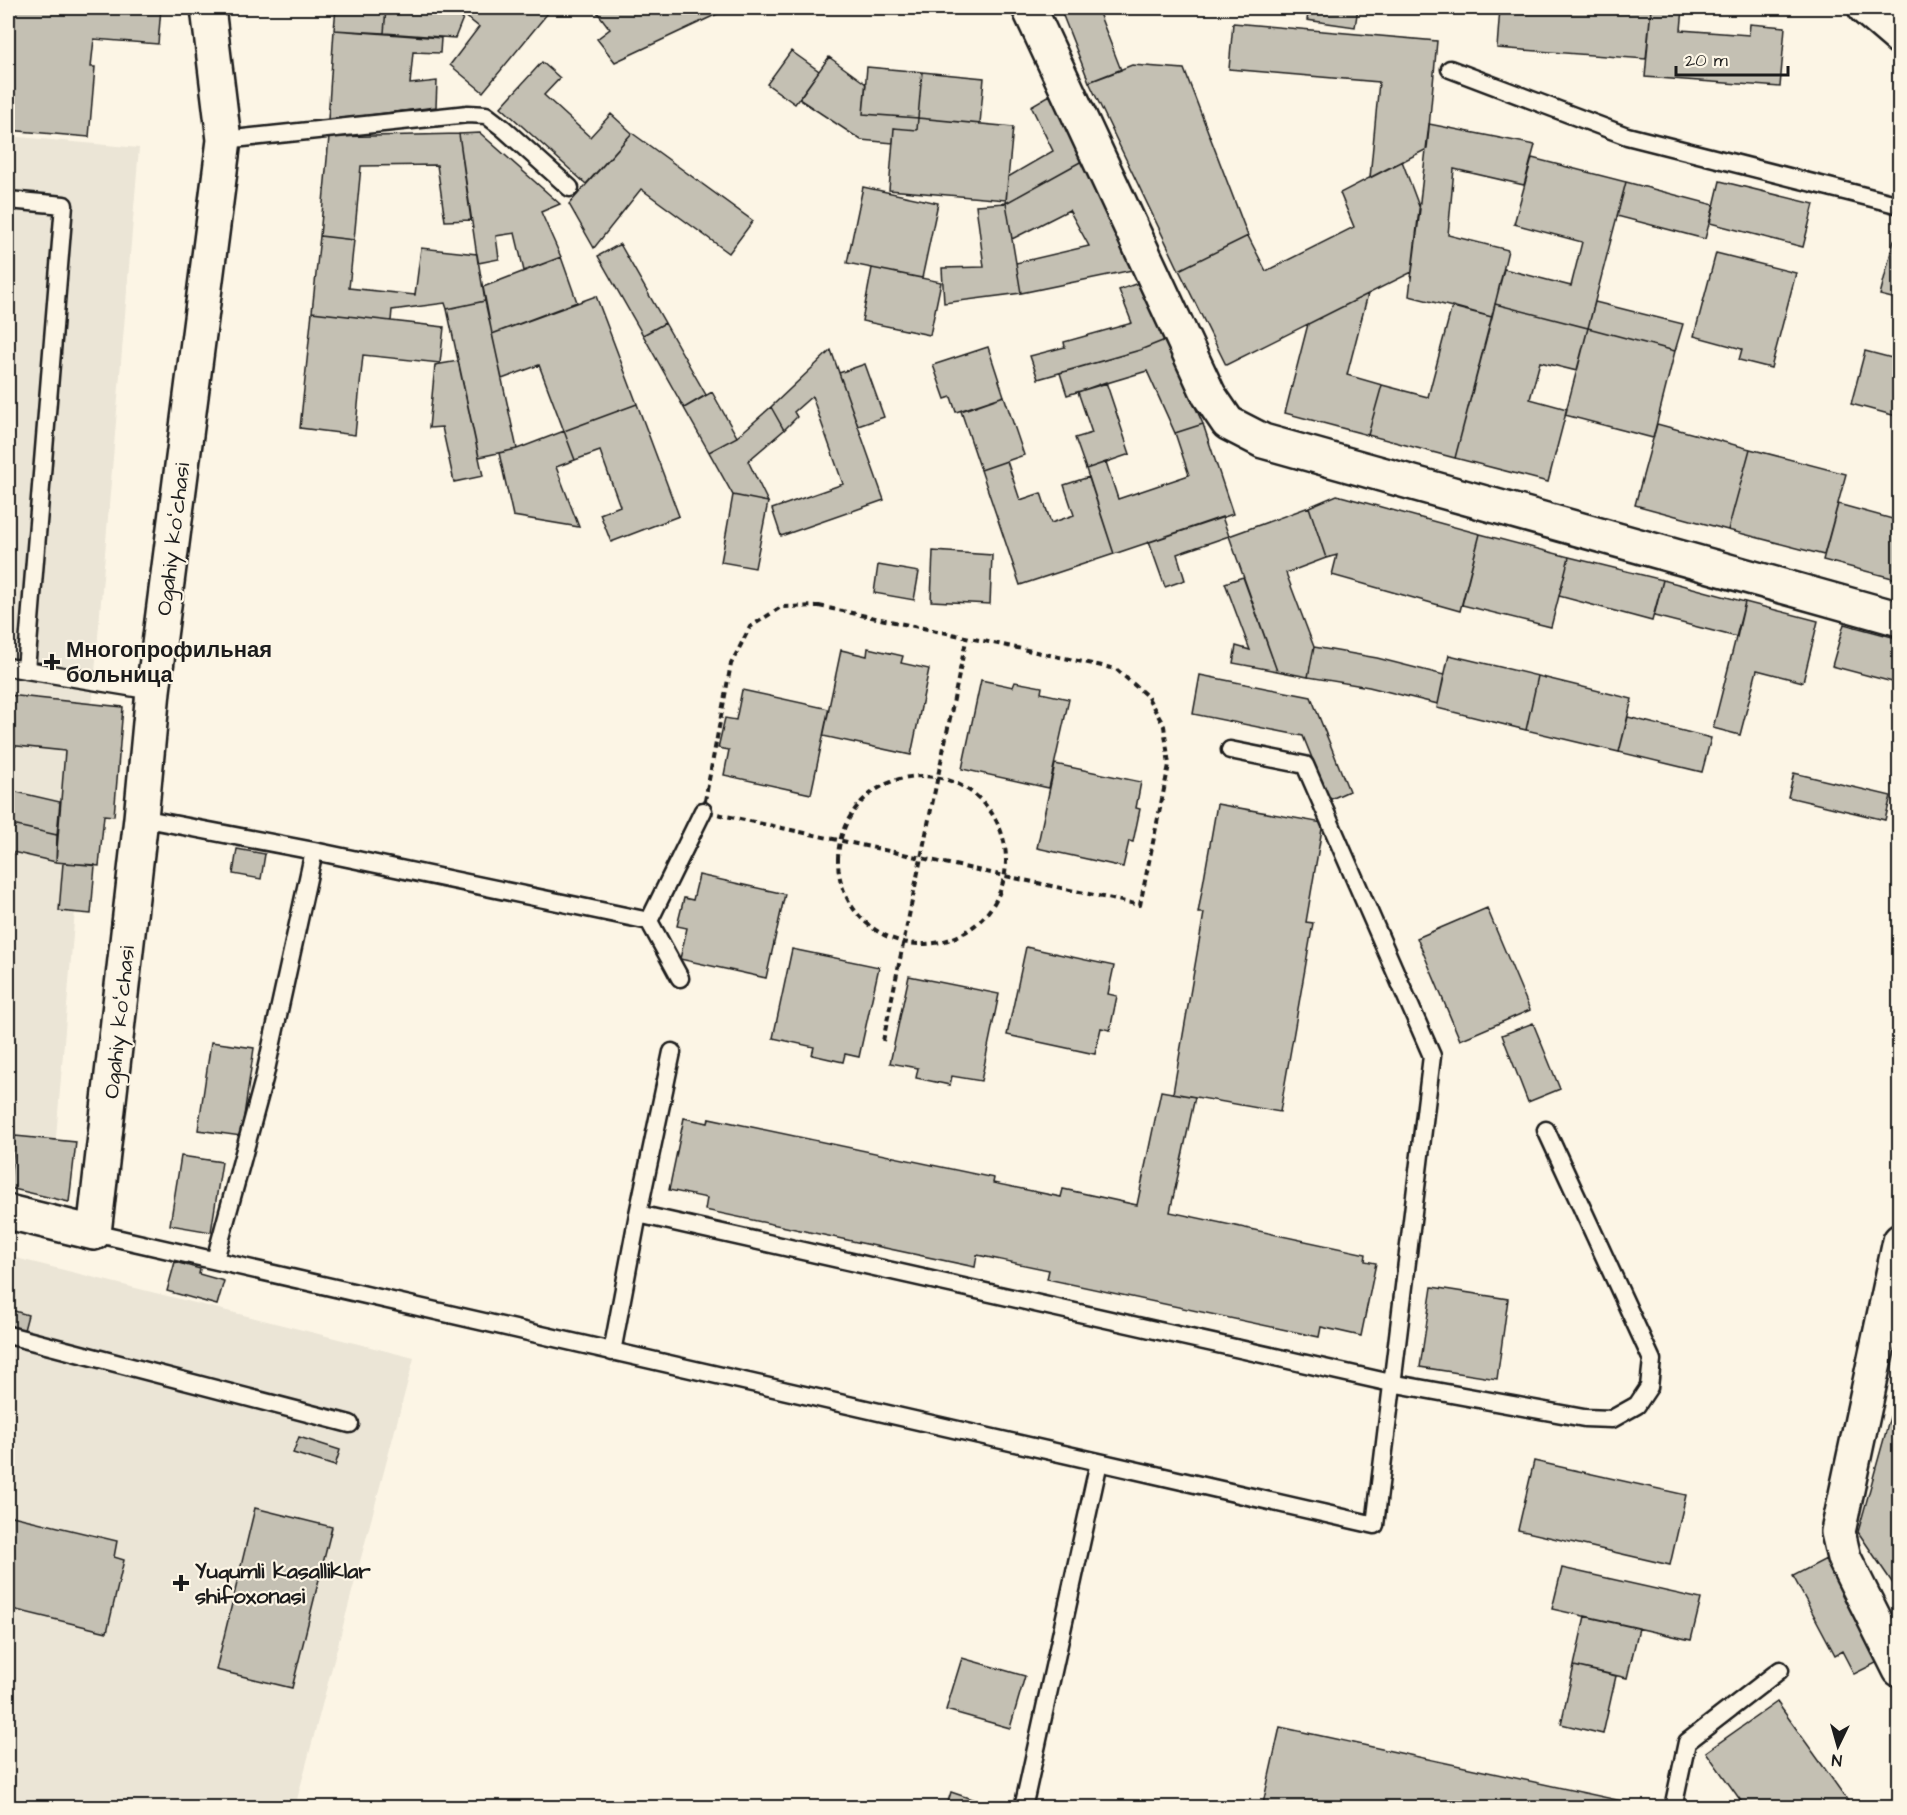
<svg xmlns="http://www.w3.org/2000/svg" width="1907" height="1815" font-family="'Architects Daughter',sans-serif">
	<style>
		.built { fill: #ebe5d6 }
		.building { fill: #c4c0b3; stroke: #1c1c1c; stroke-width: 1.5 }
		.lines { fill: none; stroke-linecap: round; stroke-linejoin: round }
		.lane-casing { stroke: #1c1c1c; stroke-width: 21 }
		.street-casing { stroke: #1c1c1c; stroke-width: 38 }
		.path { stroke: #1c1c1c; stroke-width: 4; stroke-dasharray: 6 4.5; stroke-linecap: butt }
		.lane { stroke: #fcf5e5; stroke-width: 16 }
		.street { stroke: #fcf5e5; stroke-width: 33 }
		.poi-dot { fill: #1c1c1c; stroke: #fcf5e5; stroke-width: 2 }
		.labels { text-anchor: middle; stroke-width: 4.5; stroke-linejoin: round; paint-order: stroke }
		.street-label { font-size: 22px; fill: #1c1c1c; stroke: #fcf5e5 }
		.poi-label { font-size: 22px; font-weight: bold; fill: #1c1c1c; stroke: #fcf5e5; text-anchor: start }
	</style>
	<rect width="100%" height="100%" fill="#fcf5e5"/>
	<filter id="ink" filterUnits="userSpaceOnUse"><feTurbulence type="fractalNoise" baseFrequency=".0167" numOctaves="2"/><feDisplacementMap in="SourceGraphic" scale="12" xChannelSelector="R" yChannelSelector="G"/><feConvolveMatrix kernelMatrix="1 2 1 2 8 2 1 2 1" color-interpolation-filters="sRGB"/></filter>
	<g filter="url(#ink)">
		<!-- built -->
		<path class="built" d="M8,136L139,148L52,1185L8,1175Z
			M8,1256L414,1358L295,1807H8Z"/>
		<!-- building -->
		<path class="building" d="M8,8H15L13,29H8Z
			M15,8H161L158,44L94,39L91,67H95L89,137L8,130V90Z
			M336,8H386L384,33L334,30Z
			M439,8H467L455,38L384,33L386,9L437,13Z
			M467,8H552L483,92L450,65L479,27L464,15Z
			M594,8H730L615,62L597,39L610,29Z
			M1060,8H1097L1121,70L1089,82Z
			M1309,8H1358L1355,27L1307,20Z
			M1500,8H1651L1646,59L1497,48Z
			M1651,8H1683L1681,30L1749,35L1750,24L1785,27L1780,87L1645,77Z
			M1233,23L1437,41L1427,149L1370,178L1379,82L1229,69Z
			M334,30L441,38L440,53L413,52L410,84L437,81L436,107L328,120Z
			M791,51L819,71L795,104L767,84Z
			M829,57L866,84L863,114L918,118L917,130L894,128L893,143L861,140L799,99Z
			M542,62L560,78L544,95L590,137L611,114L632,133L586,184L501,107Z
			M1132,65L1184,69L1248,236L1179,270L1089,82Z
			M867,67L922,72L918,118L863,114Z
			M922,72L984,78L980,124L918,118Z
			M1050,95L1082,161L1006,203L1008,177L1053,151L1031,106Z
			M918,118L1013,127L1006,200L889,190L894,128L917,130Z
			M1429,124L1535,145L1524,185L1454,169L1448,235L1508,250L1492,317L1409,296Z
			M480,133L560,204L541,212L561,257L524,271L515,233L496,236L499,259L478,263L459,134Z
			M632,133L753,221L729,253L641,189L594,248L569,204Z
			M459,134L471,220L445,221L437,165L361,166L354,240L320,236L329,137Z
			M1532,158L1626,182L1588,328L1495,304L1504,269L1571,286L1582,242L1514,224Z
			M1082,161L1137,269L1021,293L1016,263L1089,246L1069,210L1012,239L1006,203Z
			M1402,161L1420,209L1412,272L1226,365L1179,270L1248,236L1266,271L1354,227L1340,193Z
			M1720,181L1814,204L1803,247L1710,223Z
			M1626,182L1714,205L1705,239L1617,216Z
			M863,187L938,203L922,278L847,263Z
			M1006,203L1021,293L944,303L942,268L984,267L976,205Z
			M320,236L354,240L349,288L415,295L421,248L477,254L485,301L447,309L445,303L392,310L391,321L312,312Z
			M8,237H11L8,281Z
			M1894,240L1900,241V300L1880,295Z
			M620,244L665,323L643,335L598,256Z
			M1716,253L1796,273L1771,368L1739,360L1742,349L1694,336Z
			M561,257L577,302L492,334L483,287Z
			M872,268L941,282L930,335L862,321Z
			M1141,282L1165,340L1140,350L1038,379L1030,356L1065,347L1064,342L1132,323L1119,290Z
			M1368,294L1347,375L1382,385L1368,435L1285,413L1308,324Z
			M596,296L637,404L564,431L539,365L502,379L492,334Z
			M485,301L517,449L479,457L447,309Z
			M1595,302L1683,324L1675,351L1588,328Z
			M1495,304L1588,328L1577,371L1540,362L1530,399L1567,409L1548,482L1455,458Z
			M1452,306L1492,317L1455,458L1368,435L1382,385L1428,397Z
			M312,312L444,327L440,363L363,355L355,435L300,428Z
			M665,323L706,395L684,408L643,335Z
			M1588,328L1675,351L1653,438L1565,415Z
			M1165,340L1203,424L1175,433L1147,371L1067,395L1060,373L1140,350Z
			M988,347L1004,396L956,412L951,397L945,399L933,365Z
			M831,350L884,500L781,536L772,509L843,484L812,396L794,412L797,417L784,430L771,407Z
			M1865,351L1900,360V417L1851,404Z
			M458,361L483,476L454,482L442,427L429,428L435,365Z
			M865,364L884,417L858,426L839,373Z
			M1106,382L1130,454L1086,469L1075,438L1092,433L1078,392Z
			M712,392L737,437L709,452L684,408Z
			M1004,396L1024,455L981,470L961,411Z
			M637,404L679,516L611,542L600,514L620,506L600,451L575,460L564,431Z
			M771,407L784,430L748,461L768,502L733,495L709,452L737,437Z
			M1203,424L1233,514L1114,554L1086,469L1106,462L1118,499L1189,475L1175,433Z
			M1657,424L1750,449L1728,530L1635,505Z
			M564,431L575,460L556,467L579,527L513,516L499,453L517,449Z
			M1750,449L1846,474L1824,555L1728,530Z
			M1007,461L1020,500L1041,493L1051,523L1074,515L1064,485L1089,477L1114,554L1020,585L981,470Z
			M733,495L768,502L755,568L721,562Z
			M1337,495L1480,534L1460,611L1332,575L1337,555L1326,558L1309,507Z
			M1838,504L1900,521V580L1823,560Z
			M1309,507L1326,558L1286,573L1314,647L1308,677L1277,671L1229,536Z
			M1222,517L1229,536L1177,554L1185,580L1165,587L1149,542Z
			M1480,534L1569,557L1551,627L1462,605Z
			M933,551L992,555L990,604L931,601Z
			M1569,557L1663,580L1652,621L1559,596Z
			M878,565L919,572L914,600L874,593Z
			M1243,577L1277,671L1233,663L1236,646L1250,650L1225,583Z
			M1663,580L1745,602L1737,637L1654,616Z
			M1745,602L1818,621L1803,682L1757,670L1740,735L1713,728Z
			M1844,624L1900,639V684L1832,666Z
			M1314,647L1377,658L1444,675L1438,704L1369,687L1308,677Z
			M868,648L903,656L901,663L929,669L911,755L823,736L841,650L867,656Z
			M1449,655L1538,676L1526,730L1437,708Z
			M1200,675L1311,697L1349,791L1329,800L1303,736L1193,714Z
			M1538,676L1632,699L1619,752L1526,730Z
			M981,680L1013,687L1015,682L1042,687L1041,693L1069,699L1049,788L962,769Z
			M742,690L829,709L811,794L724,775L729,750L718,748L725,718L736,720Z
			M8,695L123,707L114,816L104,815L99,866L56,862L65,751L8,745Z
			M1628,717L1711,738L1702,772L1619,752Z
			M1055,764L1141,782L1136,808L1140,809L1133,842L1129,841L1123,867L1037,848Z
			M1794,773L1891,796L1885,820L1788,797Z
			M8,790L60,802L57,835L8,824Z
			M1217,804L1323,823L1306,922L1313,923L1280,1112L1173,1093L1204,913H1198Z
			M8,824L57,835L56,862L8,851Z
			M237,849L265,854L261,879L233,874Z
			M63,863L95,865L91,914L59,911Z
			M699,875L785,894L766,978L680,959L687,928L677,926L684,898L693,900Z
			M1487,908L1530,1010L1460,1040L1417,938Z
			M1026,947L1114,966L1108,994L1117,996L1110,1030L1101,1028L1095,1054L1007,1035Z
			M792,949L879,967L859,1057L845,1054L843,1062L812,1055L814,1047L773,1038Z
			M909,976L999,994L981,1081L952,1076L950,1085L916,1078L918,1068L890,1063Z
			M1533,1023L1560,1089L1528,1102L1502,1035Z
			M211,1042L254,1048L241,1136L198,1130Z
			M1161,1091L1195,1097L1170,1212L1366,1254L1365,1261L1376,1263L1361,1336L1321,1327L1319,1337L1047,1279L1049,1270L977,1255L975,1267L705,1210L707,1198L669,1190L684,1118L708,1123L709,1118L994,1178L993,1183L1061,1197L1063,1189L1137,1205Z
			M15,1136L76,1142L69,1202L9,1188Z
			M181,1156L222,1162L211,1232L170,1225Z
			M175,1262L200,1269L199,1274L224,1281L217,1305L167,1291Z
			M1432,1287L1508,1299L1497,1379L1420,1367Z
			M8,1309L28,1315L24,1330L8,1325Z
			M1900,1400V1422L1894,1420Z
			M1890,1417L1900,1422V1594L1858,1532Z
			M299,1437L340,1450L335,1466L293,1453Z
			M1534,1461L1686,1495L1670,1565L1518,1530Z
			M255,1508L332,1527L292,1688L216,1670Z
			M8,1515L117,1541L114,1557L124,1560L107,1632L8,1608Z
			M1826,1559L1880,1661L1854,1674L1842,1651L1835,1655L1793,1576Z
			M1562,1568L1701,1599L1691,1640L1552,1609Z
			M1585,1616L1639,1628L1627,1678L1574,1666Z
			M962,1658L1025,1676L1010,1728L946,1710Z
			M1574,1666L1616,1676L1603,1734L1561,1724Z
			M1777,1702L1853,1808H1746L1706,1752Z
			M1280,1727L1622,1801L1620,1808H1262Z
			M951,1792L998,1808H946Z"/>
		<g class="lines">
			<defs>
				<path id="lane" d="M1450,69L1627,136L1900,205
					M224,140L468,114L486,115L503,128L570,188
					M8,200L64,205L26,670
					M8,667L153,691
					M141,818L314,851
					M680,978L649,921L703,811
					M638,1214L1391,1383L1584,1418L1612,1419L1637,1405L1649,1387L1652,1360L1546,1130
					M94,1233L1375,1525L1432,1056L1305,765L1230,750
					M215,1260L264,1079L314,851L649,921
					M8,1335L350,1424
					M612,1352L638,1214L672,1052
					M1023,1808L1099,1462
					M1673,1808L1687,1742L1780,1670"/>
				<path id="street" d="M1029,8L1209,395L1228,423L1263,441L1900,619
					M1865,8L1900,38
					M8,1212L94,1233L141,818L153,691L224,140L208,8
					M1900,1241L1838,1532L1844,1558L1900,1670"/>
			</defs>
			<!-- lane casing -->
			<use href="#lane" class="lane-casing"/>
			<!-- street casing -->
			<use href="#street" class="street-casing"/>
			<!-- path -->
			<path class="path" d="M819,606L1116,669L1147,696L1164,726L1169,765L1140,905L703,811L731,664L750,627L781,607Z
				M838 860a84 84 0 1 1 168 0a84 84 0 1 1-168 0Z
				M883,1041L967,636"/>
			<!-- lane -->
			<use href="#lane" class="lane"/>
			<!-- street -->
			<use href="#street" class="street"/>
		</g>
	</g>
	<!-- markers -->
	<g class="poi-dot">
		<path d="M49 653h6v6h6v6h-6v6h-6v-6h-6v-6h6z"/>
		<path d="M178 1574h6v6h6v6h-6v6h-6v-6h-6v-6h6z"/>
	</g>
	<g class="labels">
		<!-- street labels -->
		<g class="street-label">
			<text transform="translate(172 539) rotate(-83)" y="8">Ogahiy koʻchasi</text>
			<text transform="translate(118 1022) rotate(-84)" y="8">Ogahiy koʻchasi</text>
		</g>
		<!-- poi labels -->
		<g class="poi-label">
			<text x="66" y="657">Многопрофильная<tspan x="66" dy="25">больница</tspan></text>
			<text x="195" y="1578">Yuqumli kasalliklar<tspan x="195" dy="25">shifoxonasi</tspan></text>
		</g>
	</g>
	<!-- margin -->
	<rect width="1907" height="1815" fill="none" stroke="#fcf5e5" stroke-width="30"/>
	<rect x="15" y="15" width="1877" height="1785" fill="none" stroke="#1c1c1c" stroke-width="2" filter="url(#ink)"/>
	<!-- north arrow -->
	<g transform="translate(1838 1746) rotate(185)" stroke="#fcf5e5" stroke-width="4.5" paint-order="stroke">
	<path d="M0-4.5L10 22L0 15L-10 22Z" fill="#1c1c1c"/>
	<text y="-9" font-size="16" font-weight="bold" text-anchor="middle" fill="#1c1c1c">N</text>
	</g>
	<!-- scale -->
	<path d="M1676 66v9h112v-9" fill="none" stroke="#1c1c1c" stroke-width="3"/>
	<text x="1685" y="66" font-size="18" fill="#1c1c1c" stroke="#fcf5e5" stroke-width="4.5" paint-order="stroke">20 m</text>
</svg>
